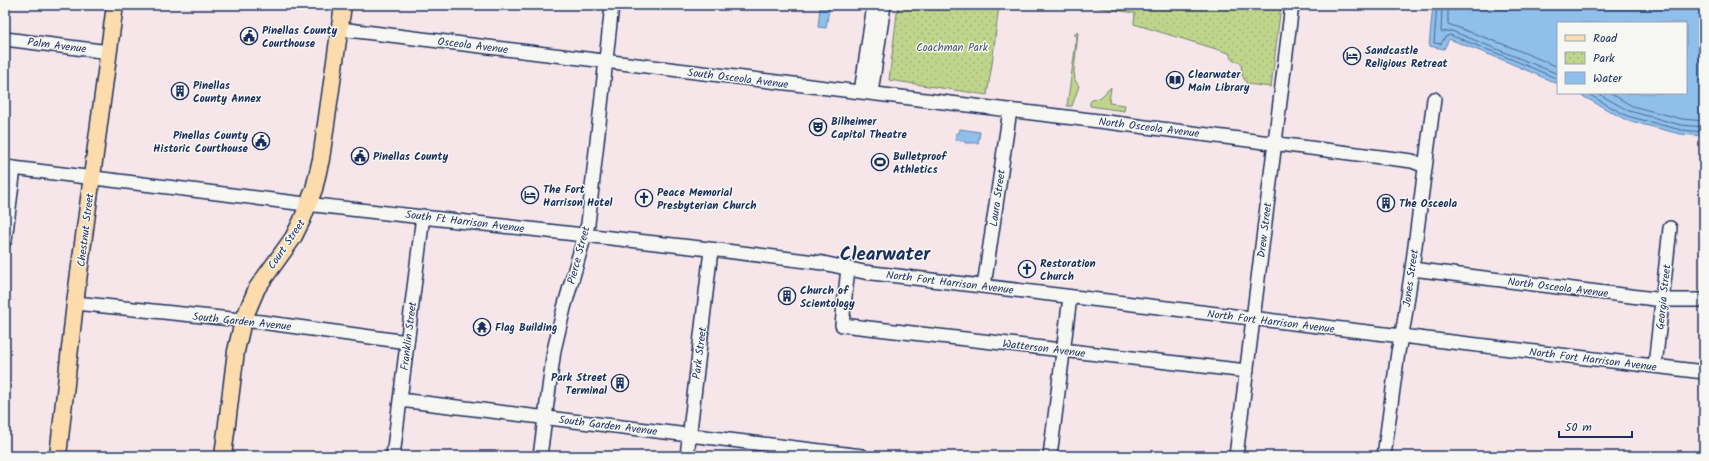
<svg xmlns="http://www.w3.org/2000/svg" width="1709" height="461" font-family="Kalam,sans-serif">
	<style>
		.green { fill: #c0d58b; stroke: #6e8274 }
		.park { fill: url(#park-dots); stroke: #6e8274 }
		.water { fill: #8fbfea; stroke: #6185b2 }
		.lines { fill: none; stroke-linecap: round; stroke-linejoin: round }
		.shore { stroke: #496996; stroke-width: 1 }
		.minor-casing { stroke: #1b2f5e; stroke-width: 16 }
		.major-casing { stroke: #1b2f5e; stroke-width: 19 }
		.minor { stroke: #f6f6f2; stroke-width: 13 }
		.major { stroke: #fcdcac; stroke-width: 16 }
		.labels { text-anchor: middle; stroke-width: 3; stroke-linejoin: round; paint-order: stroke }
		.poi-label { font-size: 11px; font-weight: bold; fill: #1b2f5e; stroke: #f6f6f2; text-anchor: start }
		.street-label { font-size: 11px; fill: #1b2f5e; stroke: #f6f6f2 }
		.park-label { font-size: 11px; fill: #445869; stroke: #f6f6f2 }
		.town-label { font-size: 19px; font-weight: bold; fill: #1b2f5e; stroke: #f6f6f2 }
	</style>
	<defs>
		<pattern id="park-dots" width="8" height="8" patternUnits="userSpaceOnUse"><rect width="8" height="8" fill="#c0d58b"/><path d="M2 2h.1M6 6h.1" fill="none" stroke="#a4b77a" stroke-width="1.8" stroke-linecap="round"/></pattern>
	</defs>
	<rect width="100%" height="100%" fill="#f6e6ea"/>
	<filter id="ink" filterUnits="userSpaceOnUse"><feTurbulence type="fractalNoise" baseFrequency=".025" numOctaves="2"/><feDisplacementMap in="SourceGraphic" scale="8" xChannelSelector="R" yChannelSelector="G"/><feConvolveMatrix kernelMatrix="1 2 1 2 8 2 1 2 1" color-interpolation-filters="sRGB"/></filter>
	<g filter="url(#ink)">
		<!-- green -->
		<path class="green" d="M1077,32L1078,33L1074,71L1075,80L1079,86L1072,106H1067L1077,35H1074Z
			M1111,87L1109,103L1125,105L1124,111L1090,106V102L1092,100L1101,97Z"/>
		<!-- park -->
		<path class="park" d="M898,5H999L992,64L987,95L889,80Z
			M1080,5H1281L1271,87L1247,84L1242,75L1241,63L1232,59L1229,53L1134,24L1135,13Z"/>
		<!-- water -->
		<path class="water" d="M1433,5H1704V136L1680,134L1626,120L1577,93H1686V23H1558V84L1503,60L1449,39L1444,49L1429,46Z
			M820,7L829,9L826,28L818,27Z
			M960,129L980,132L978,143H965V141L955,140L956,133H959Z"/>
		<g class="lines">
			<!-- shore -->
			<path class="shore" d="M1437,5L1434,43L1441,44L1445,37L1450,35L1504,56L1558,79
				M1442,5L1441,32L1452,31L1558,74
				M1448,5V24L1508,46L1558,67
				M1586,93L1627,116L1681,130L1704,132
				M1597,93L1629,111L1681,125L1704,127
				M1610,93L1632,106L1682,119L1704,121"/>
			<defs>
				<path id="minor" d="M340,29L1099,121L1412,161L1425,166
					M5,39L109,52
					M861,92L874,5
					M871,93L884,5
					M5,167L297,203L718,250L823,263L864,272L1704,372
					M5,240L14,168
					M848,268L842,325L1247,371
					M1412,269L1663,300H1704
					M984,286L1010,110
					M75,303L261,322L407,342
					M1655,366L1670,228
					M400,400L862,456
					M393,456L423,216
					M540,456L554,350L564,308L588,224L612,5
					M687,456L711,250
					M1050,456L1070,297
					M1236,456L1292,5
					M1384,456L1398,352L1404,323L1412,269L1434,99"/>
				<path id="major" d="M58,456L75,303L115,5
					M223,456L236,351L243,321L257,288L293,238L302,220L314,189L321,159L343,5"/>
			</defs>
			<!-- minor casing -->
			<use href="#minor" class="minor-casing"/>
			<!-- major casing -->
			<use href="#major" class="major-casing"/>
			<!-- minor -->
			<use href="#minor" class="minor"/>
			<!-- major -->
			<use href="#major" class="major"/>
		</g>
	</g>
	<!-- icons -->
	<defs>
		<symbol id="civic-ring" viewBox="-11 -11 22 22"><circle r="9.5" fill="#f6f6f2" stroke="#1b2f5e" stroke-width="1.5"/><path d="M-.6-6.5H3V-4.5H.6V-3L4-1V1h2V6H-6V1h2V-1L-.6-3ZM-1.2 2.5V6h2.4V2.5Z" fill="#1b2f5e"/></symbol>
		<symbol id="hotel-ring" viewBox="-11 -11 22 22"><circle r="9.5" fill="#f6f6f2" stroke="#1b2f5e" stroke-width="1.5"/><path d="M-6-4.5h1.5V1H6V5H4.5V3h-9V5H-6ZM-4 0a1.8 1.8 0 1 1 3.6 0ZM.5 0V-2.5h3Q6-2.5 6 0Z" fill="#1b2f5e"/></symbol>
		<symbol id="library-ring" viewBox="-11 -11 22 22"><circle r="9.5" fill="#f6f6f2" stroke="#1b2f5e" stroke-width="1.5"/><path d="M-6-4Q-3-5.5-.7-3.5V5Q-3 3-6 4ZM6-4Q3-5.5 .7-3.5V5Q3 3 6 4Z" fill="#1b2f5e"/></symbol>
		<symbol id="building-ring" viewBox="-11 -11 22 22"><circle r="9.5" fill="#f6f6f2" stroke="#1b2f5e" stroke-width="1.5"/><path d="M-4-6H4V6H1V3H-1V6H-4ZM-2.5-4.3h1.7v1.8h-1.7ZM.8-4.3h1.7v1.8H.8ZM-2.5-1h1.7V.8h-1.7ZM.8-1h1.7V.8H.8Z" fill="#1b2f5e"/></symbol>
		<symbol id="theatre-ring" viewBox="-11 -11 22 22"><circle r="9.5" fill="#f6f6f2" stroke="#1b2f5e" stroke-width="1.5"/><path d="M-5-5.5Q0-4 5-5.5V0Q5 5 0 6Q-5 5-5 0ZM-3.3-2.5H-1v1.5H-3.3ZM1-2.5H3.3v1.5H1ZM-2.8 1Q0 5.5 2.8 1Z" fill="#1b2f5e"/></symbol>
		<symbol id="stadium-ring" viewBox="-11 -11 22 22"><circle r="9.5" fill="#f6f6f2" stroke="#1b2f5e" stroke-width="1.5"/><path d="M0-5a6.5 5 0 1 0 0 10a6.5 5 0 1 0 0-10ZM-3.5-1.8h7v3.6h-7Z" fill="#1b2f5e"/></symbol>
		<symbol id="church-ring" viewBox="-11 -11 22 22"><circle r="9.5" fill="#f6f6f2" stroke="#1b2f5e" stroke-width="1.5"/><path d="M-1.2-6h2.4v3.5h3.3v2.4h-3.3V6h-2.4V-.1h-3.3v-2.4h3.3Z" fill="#1b2f5e"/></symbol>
		<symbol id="temple-ring" viewBox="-11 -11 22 22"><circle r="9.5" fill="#f6f6f2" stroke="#1b2f5e" stroke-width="1.5"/><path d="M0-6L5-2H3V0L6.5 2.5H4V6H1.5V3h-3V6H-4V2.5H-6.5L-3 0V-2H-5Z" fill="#1b2f5e"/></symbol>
	</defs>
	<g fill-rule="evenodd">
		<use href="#civic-ring" x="239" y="26" width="20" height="20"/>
		<use href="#hotel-ring" x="1342" y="46" width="20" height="20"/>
		<use href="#library-ring" x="1165" y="70" width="20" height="20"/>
		<use href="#building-ring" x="170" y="81" width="20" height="20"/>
		<use href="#theatre-ring" x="808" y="117" width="20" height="20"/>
		<use href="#civic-ring" x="251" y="131" width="20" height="20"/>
		<use href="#civic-ring" x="350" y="146" width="20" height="20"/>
		<use href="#stadium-ring" x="870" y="152" width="20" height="20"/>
		<use href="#hotel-ring" x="520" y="185" width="20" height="20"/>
		<use href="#church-ring" x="634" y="188" width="20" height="20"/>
		<use href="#building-ring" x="1376" y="193" width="20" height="20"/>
		<use href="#church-ring" x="1017" y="259" width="20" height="20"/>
		<use href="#building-ring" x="777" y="286" width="20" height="20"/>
		<use href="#temple-ring" x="472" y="317" width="20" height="20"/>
		<use href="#building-ring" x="610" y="373" width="20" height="20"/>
	</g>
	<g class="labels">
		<!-- poi labels -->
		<g class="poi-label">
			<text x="262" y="34">Pinellas County<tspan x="262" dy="13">Courthouse</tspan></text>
			<text x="1365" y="54">Sandcastle<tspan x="1365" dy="13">Religious Retreat</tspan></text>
			<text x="1188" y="78">Clearwater<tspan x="1188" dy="13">Main Library</tspan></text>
			<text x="193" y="89">Pinellas<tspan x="193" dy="13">County Annex</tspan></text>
			<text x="831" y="125">Bilheimer<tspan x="831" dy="13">Capitol Theatre</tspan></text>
			<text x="248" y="139" text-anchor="end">Pinellas County<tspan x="248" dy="13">Historic Courthouse</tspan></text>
			<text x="373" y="160">Pinellas County</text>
			<text x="893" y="160">Bulletproof<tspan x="893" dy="13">Athletics</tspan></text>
			<text x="543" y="193">The Fort<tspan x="543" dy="13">Harrison Hotel</tspan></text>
			<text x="657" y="196">Peace Memorial<tspan x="657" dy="13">Presbyterian Church</tspan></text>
			<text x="1399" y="207">The Osceola</text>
			<text x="1040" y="267">Restoration<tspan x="1040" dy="13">Church</tspan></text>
			<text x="800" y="294">Church of<tspan x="800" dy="13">Scientology</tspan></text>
			<text x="495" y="331">Flag Building</text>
			<text x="607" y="381" text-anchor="end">Park Street<tspan x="607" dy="13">Terminal</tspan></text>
		</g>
		<!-- street labels -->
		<g class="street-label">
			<text transform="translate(57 45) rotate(7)" y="4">Palm Avenue</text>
			<text transform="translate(473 45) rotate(7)" y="4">Osceola Avenue</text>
			<text transform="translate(738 78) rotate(7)" y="4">South Osceola Avenue</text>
			<text transform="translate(1149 127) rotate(7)" y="4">North Osceola Avenue</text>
			<text transform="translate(997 198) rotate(-82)" y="4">Laura Street</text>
			<text transform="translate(465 221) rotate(7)" y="4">South Ft Harrison Avenue</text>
			<text transform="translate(85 230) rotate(-83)" y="4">Chestnut Street</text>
			<text transform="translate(1264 230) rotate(-83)" y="4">Drew Street</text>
			<text transform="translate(286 244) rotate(-56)" y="4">Court Street</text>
			<text transform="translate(578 255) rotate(-75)" y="4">Pierce Street</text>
			<text transform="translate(1410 278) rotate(-82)" y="4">Jones Street</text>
			<text transform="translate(950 282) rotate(7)" y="4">North Fort Harrison Avenue</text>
			<text transform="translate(1558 287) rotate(7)" y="4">North Osceola Avenue</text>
			<text transform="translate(1663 297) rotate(-84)" y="4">Georgia Street</text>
			<text transform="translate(242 321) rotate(6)" y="4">South Garden Avenue</text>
			<text transform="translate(1271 321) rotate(7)" y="4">North Fort Harrison Avenue</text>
			<text transform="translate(408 336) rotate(-83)" y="4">Franklin Street</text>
			<text transform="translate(1044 348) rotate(7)" y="4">Watterson Avenue</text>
			<text transform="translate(699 353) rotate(-83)" y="4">Park Street</text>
			<text transform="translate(1593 359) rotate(7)" y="4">North Fort Harrison Avenue</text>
			<text transform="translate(608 425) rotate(7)" y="4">South Garden Avenue</text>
		</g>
		<!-- park labels -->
		<g class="park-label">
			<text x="952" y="51">Coachman Park</text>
		</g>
		<!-- town labels -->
		<g class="town-label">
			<text x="885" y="260">Clearwater</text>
		</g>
	</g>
	<!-- margin -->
	<rect width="1709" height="461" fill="none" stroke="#f6f6f2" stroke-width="20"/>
	<rect x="10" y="10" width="1689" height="441" fill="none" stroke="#1b2f5e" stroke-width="1.5" filter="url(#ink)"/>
	<!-- legend -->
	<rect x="1557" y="22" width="130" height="72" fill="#f6f6f2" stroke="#9ea6b7"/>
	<rect x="1565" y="35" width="20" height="6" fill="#fcdcac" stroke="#9ea6b7"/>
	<text x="1593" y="42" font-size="12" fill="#1b2f5e">Road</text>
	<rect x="1565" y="52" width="20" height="12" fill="url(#park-dots)" stroke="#9ea6b7"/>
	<text x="1593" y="62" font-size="12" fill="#1b2f5e">Park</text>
	<rect x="1565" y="72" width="20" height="12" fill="#8fbfea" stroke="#9ea6b7"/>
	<text x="1593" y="82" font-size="12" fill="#1b2f5e">Water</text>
	<!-- scale -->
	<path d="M1559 431v6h73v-6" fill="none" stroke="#1b2f5e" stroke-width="2"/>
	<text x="1565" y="431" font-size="12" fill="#1b2f5e" stroke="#f6f6f2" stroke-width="3" paint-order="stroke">50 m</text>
</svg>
